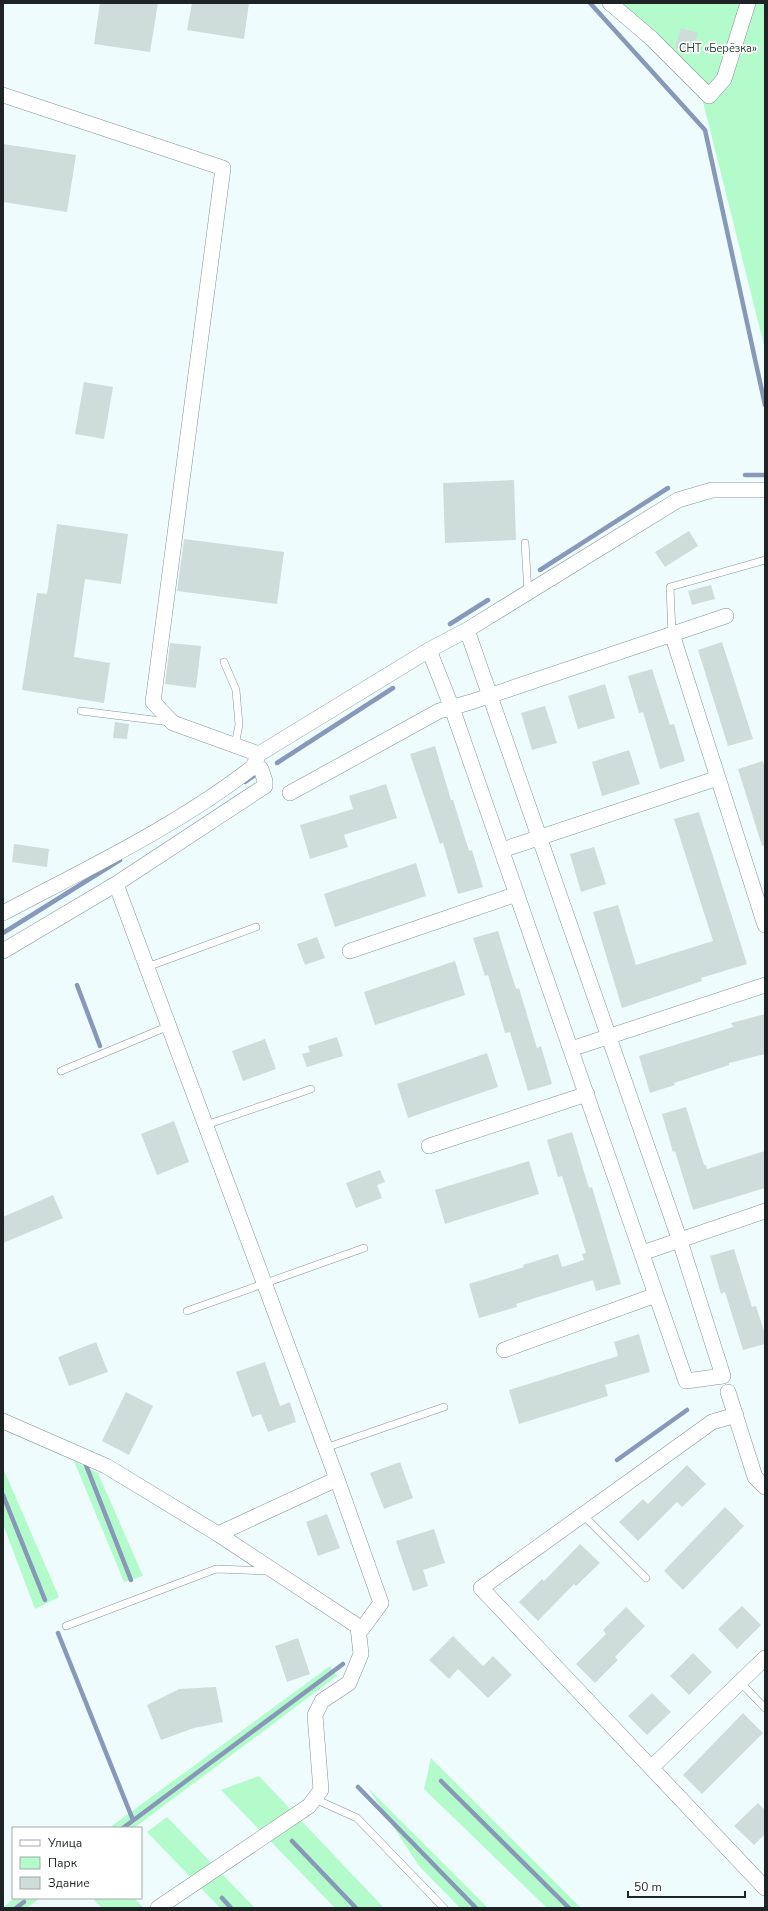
<svg xmlns="http://www.w3.org/2000/svg" width="768" height="1911" font-family="'Nunito Sans',sans-serif">
	<style>
		.green { fill: #b4fbcc }
		.lines { fill: none; stroke-linecap: round; stroke-linejoin: round }
		.stream { stroke: #8798b9; stroke-width: 4.5 }
		.building { fill: #ceddda }
		.lane-casing { stroke: #849395; stroke-width: 8 }
		.street-casing { stroke: #849395; stroke-width: 16 }
		.lane { stroke: #fff; stroke-width: 7 }
		.street { stroke: #fff; stroke-width: 15 }
		.labels { text-anchor: middle; stroke-width: 3.5; stroke-linejoin: round; paint-order: stroke }
		.park-label { font-size: 11px; fill: #1e442d; stroke: #fff }
	</style>
	<rect width="100%" height="100%" fill="#effcfe"/>
	<!-- green -->
	<path class="green" d="M600,3H765V349L701,94Z
		M74,1461L98,1473L143,1576L124,1582Z
		M3,1468L59,1597L35,1609L3,1524Z
		M330,1666L337,1676L134,1828H109Z
		M431,1758L581,1908H547L424,1789Z
		M259,1776L384,1908H335L221,1790Z
		M368,1788L488,1908H460L419,1866Z
		M167,1817L255,1908H220L147,1832Z
		M14,1898H40L27,1908H3Z
		M92,1898H134L144,1908H102Z"/>
	<g class="lines">
		<!-- stream -->
		<path class="stream" d="M590,3L705,130L765,405
			M745,475H765
			M540,570L668,488
			M450,624L488,600
			M277,763L393,688
			M245,782L255,775
			M3,933L120,860
			M77,985L100,1046
			M84,1460L131,1580
			M617,1460L687,1410
			M3,1495L45,1600
			M58,1633L133,1820
			M441,1781L569,1908
			M358,1787L476,1908
			M123,1828L343,1664
			M292,1841L356,1908
			M222,1898L231,1908
			M16,1908L24,1902"/>
	</g>
	<!-- building -->
	<path class="building" d="M100,3H158L150,52L94,44Z
		M192,3H249L244,39L187,30Z
		M681,28L698,33L692,53L675,48Z
		M3,144L76,155L67,212L3,202Z
		M84,382L113,387L104,439L75,434Z
		M514,480L516,540L445,543L443,483Z
		M57,524L128,534L121,584L85,579L74,657L110,663L104,703L22,690L37,593L47,594Z
		M689,531L698,546L665,567L655,552Z
		M184,539L284,552L277,604L177,591Z
		M711,585L715,599L692,605L688,591Z
		M722,642L753,739L728,746L698,650Z
		M170,643L201,646L196,688L165,684Z
		M652,669L670,725L674,724L685,761L660,769L643,712L639,713L628,676Z
		M605,684L615,718L578,729L568,696Z
		M545,706L557,743L532,750L521,713Z
		M115,722L129,724L127,739L113,738Z
		M435,746L451,800H453L469,851L472,850L483,887L458,894L443,843L440,844L410,754Z
		M629,750L640,784L602,796L592,762Z
		M763,761L765,768V845L762,846L738,769Z
		M386,784L397,818L344,835L348,847L310,859L300,825L353,809L349,796Z
		M699,812L747,964L701,978L702,981L622,1008L593,912L618,905L636,965L713,941L674,819Z
		M14,844L49,849L47,867L12,862Z
		M594,847L606,884L581,892L570,854Z
		M416,863L426,896L335,927L324,894Z
		M498,931L516,989L519,988L537,1048L541,1046L552,1084L528,1091L510,1032L505,1033L488,975L485,976L473,938Z
		M317,937L325,958L305,965L297,944Z
		M455,961L465,995L375,1025L364,992Z
		M765,1014V1054L729,1063V1065L674,1083L675,1085L650,1093L639,1056L733,1027L731,1023Z
		M337,1037L343,1056L307,1067L302,1054L310,1052L308,1046Z
		M265,1039L276,1069L243,1081L232,1051Z
		M487,1053L498,1087L408,1118L397,1084Z
		M686,1107L704,1165H706L707,1169L765,1151V1188L693,1210L675,1151L673,1152L662,1114Z
		M174,1121L189,1162L157,1175L141,1134Z
		M572,1132L589,1188L592,1187L621,1284L596,1291L593,1280L516,1304L517,1307L479,1318L469,1284L524,1267L523,1265L558,1254L562,1267L584,1260L582,1254L586,1253L562,1176L558,1177L547,1140Z
		M529,1161L539,1194L445,1224L435,1190Z
		M380,1170L385,1182L377,1185L382,1198L356,1208L346,1183Z
		M53,1195L63,1218L3,1243V1217Z
		M734,1249L752,1307L756,1306L765,1334V1344L743,1350L725,1292L721,1294L710,1256Z
		M639,1334L650,1372L605,1385L608,1396L519,1424L509,1390L618,1356L614,1342Z
		M96,1342L108,1372L69,1386L58,1357Z
		M265,1362L280,1406L290,1402L296,1422L268,1432L261,1414L252,1417L236,1372Z
		M126,1392L153,1406L129,1455L102,1441Z
		M400,1462L413,1498L384,1509L370,1473Z
		M687,1465L706,1484L682,1507L677,1502L638,1541L619,1522L643,1499L648,1504Z
		M725,1507L744,1526L683,1590L664,1571Z
		M327,1514L340,1548L318,1556L306,1522Z
		M434,1529L445,1563L423,1570L428,1586L413,1591L396,1541Z
		M580,1544L600,1563L576,1586L574,1584L538,1621L519,1602L542,1579L544,1581Z
		M742,1606L761,1625L737,1649L718,1629Z
		M626,1607L645,1626L615,1657L618,1660L595,1683L576,1664L606,1634L603,1630Z
		M453,1636L483,1666L493,1656L512,1675L488,1698L458,1669L449,1679L429,1660Z
		M298,1638L310,1674L287,1682L275,1646Z
		M693,1653L712,1672L689,1695L670,1676Z
		M216,1687L223,1722L194,1728L161,1740L147,1705L179,1689Z
		M652,1693L671,1712L647,1735L628,1716Z
		M743,1713L763,1733L702,1794L683,1775Z
		M758,1803L765,1810V1834L754,1845L734,1826Z"/>
	<g class="lines">
		<defs>
			<path id="lane" d="M525,543L528,593
				M672,634L670,587L765,560
				M224,662L236,690L239,725L235,745
				M81,711L170,722
				M147,967L256,927
				M61,1071L169,1026
				M206,1125L311,1089
				M187,1311L364,1248
				M325,1448L444,1407
				M583,1515L646,1578
				M66,1626L216,1569L268,1571
				M740,1682L765,1708
				M315,1799L357,1818L444,1908"/>
			<path id="street" d="M610,3L651,38L709,96L724,79L748,3
				M3,95L223,168L153,702L173,723L259,754
				M672,634L765,925
				M429,650L452,708L686,1381L723,1376L680,1241L467,630
				M290,793L439,711L471,702L726,616
				M502,850L718,778
				M116,884L337,1479L381,1603L362,1629L218,1534
				M3,913C88,868 177,826 253,767
				M3,951L116,884L265,786V781L261,769L253,767L259,754L429,650L467,630L678,500L712,490H765
				M350,951L517,894
				M571,1049L765,985
				M429,1146L587,1094
				M642,1253L765,1211
				M504,1350L656,1295
				M728,1392L755,1477L765,1487
				M736,1415L712,1422L481,1588L765,1888
				M3,1421L106,1466L218,1534L337,1479
				M651,1768L765,1658
				M158,1908L309,1806L321,1790L315,1715L322,1701L349,1683L361,1654L358,1627"/>
		</defs>
		<!-- lane casing -->
		<use href="#lane" class="lane-casing"/>
		<!-- street casing -->
		<use href="#street" class="street-casing"/>
		<!-- lane -->
		<use href="#lane" class="lane"/>
		<!-- street -->
		<use href="#street" class="street"/>
	</g>
	<g class="labels">
		<!-- park labels -->
		<g class="park-label">
			<text x="718" y="52">СНТ «Берёзка»</text>
		</g>
	</g>
	<!-- border -->
	<rect width="768" height="1911" fill="none" stroke="#1e2425" stroke-width="8"/>
	<!-- legend -->
	<rect x="12" y="1827" width="130" height="72" fill="#ffffff" stroke="#a5a7a8"/>
	<rect x="20" y="1840" width="20" height="6" fill="#ffffff" stroke="#a5a7a8"/>
	<text x="48" y="1847" font-size="12" fill="#1e2425">Улица</text>
	<rect x="20" y="1857" width="20" height="12" fill="#b4fbcc" stroke="#a5a7a8"/>
	<text x="48" y="1867" font-size="12" fill="#1e2425">Парк</text>
	<rect x="20" y="1877" width="20" height="12" fill="#ceddda" stroke="#a5a7a8"/>
	<text x="48" y="1887" font-size="12" fill="#1e2425">Здание</text>
	<!-- scale -->
	<path d="M628 1891v6h117v-6" fill="none" stroke="#1e2425" stroke-width="2"/>
	<text x="634" y="1891" font-size="12" fill="#1e2425" stroke="#ffffff" stroke-width="3" paint-order="stroke">50 m</text>
</svg>
